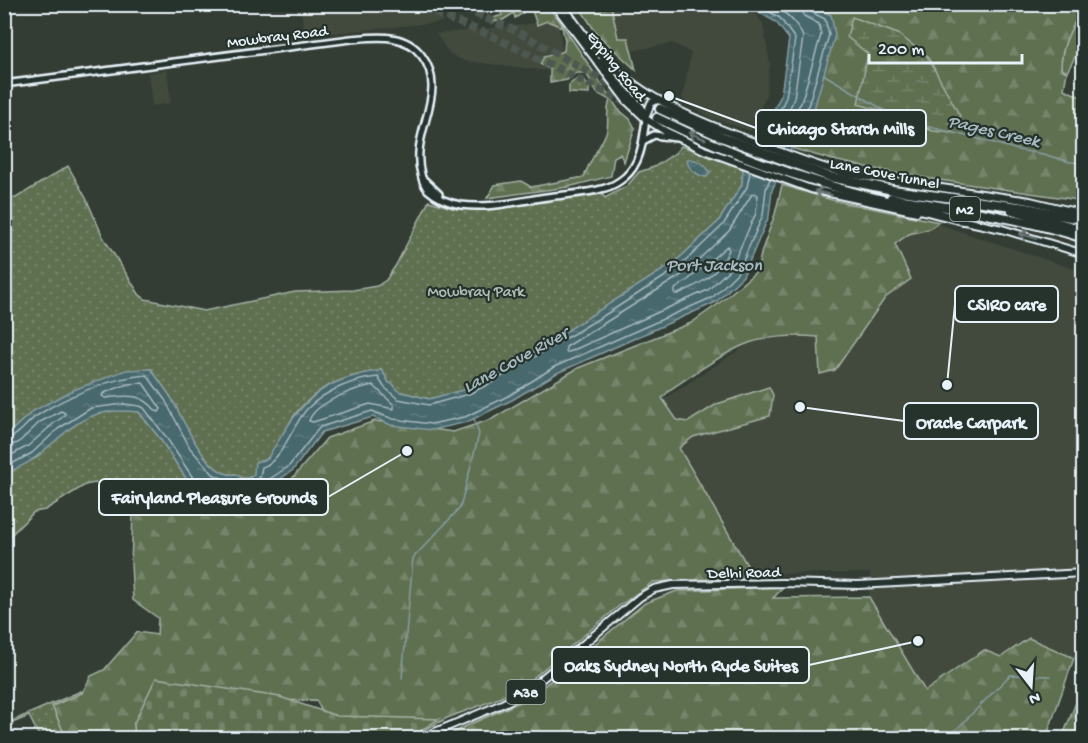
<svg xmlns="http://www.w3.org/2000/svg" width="1088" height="743" font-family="'Gochi Hand',sans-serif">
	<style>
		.built { fill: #434a3d }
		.green { fill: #5f6f51; stroke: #a4b0a4; stroke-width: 1.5 }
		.forest { fill: url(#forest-firs); stroke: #a4b0a4; stroke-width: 1.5 }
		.wetland { fill: url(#wetland-marsh); stroke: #a4b0a4; stroke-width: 1.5 }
		.cemetery { fill: url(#cemetery-stones); stroke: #a4b0a4; stroke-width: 1.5 }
		.park { fill: url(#park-dots); stroke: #a4b0a4; stroke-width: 1.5 }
		.water { fill: url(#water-ripples); stroke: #879ea4; stroke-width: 1.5 }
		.pier { fill: #333d34 }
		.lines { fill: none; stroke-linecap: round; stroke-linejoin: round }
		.shore { stroke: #a7bac0; stroke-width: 1.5 }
		.stream { stroke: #879ea4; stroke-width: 1.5 }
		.highway-tunnel { stroke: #4e5851; stroke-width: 8; stroke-dasharray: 8 4; stroke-linecap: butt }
		.secondary-casing { stroke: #e8f1f8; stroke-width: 10 }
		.primary-casing { stroke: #e8f1f8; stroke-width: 10 }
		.highway-casing { stroke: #e8f1f8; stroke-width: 12 }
		.secondary { stroke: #26332d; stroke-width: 5 }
		.primary { stroke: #26332d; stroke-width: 6 }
		.highway { stroke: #26332d; stroke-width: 8 }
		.oneway { stroke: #6a7674 }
		.labels { text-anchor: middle; stroke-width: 4.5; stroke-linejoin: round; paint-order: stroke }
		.shield { fill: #26332d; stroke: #aeb8bb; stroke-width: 1.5 }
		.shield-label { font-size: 15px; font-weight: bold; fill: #e8f1f8 }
		.street-label { font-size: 16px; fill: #e8f1f8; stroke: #26332d }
		.park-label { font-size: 16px; fill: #b1bdb5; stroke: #26332d }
		.water-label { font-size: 18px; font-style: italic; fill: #a7bac0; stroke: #26332d }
		.leader { fill: none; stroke: #e8f1f8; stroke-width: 2 }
		.callout-dot { fill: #e8f1f8; stroke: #26332d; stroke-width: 2 }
		.callout { fill: #26332d; stroke: #e8f1f8; stroke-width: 2 }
		.callout-label { font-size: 18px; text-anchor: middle; font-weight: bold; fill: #e8f1f8 }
	</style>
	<defs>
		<pattern id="forest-firs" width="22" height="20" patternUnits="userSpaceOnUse" patternTransform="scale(1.5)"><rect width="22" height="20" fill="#5f6f51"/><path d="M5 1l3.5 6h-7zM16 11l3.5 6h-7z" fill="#76846b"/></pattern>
		<pattern id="wetland-marsh" width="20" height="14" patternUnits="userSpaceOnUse" patternTransform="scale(1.5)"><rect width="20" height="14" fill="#5f6f51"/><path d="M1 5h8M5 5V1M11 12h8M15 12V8" fill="none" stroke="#76846b"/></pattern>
		<pattern id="cemetery-stones" width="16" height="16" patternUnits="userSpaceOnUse" patternTransform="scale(1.5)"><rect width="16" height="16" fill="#5f6f51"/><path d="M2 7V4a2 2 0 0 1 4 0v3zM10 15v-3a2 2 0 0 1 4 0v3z" fill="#76846b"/></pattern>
		<pattern id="park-dots" width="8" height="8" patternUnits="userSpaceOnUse" patternTransform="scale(1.5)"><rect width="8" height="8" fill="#5f6f51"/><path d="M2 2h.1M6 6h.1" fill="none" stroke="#76846b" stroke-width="1.8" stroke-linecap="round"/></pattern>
		<pattern id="water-ripples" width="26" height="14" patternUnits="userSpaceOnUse" patternTransform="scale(1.5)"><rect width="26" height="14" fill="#46676c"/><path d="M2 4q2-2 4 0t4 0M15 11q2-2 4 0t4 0" fill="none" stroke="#617d82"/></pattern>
	</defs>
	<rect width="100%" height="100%" fill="#333d34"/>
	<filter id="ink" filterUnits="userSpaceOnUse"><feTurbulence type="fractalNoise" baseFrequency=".0167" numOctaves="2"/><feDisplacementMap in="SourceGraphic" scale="12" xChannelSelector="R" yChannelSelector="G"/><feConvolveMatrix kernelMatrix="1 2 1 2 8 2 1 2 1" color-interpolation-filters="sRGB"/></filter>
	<g filter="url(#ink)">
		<!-- built -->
		<path class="built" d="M712,4L726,8L735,5L757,15L763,24L770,64L766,95L751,131L711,118L682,99L691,53L673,43L631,51L617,40L610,5Z
			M300,5H440L442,22L305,36Z
			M558,21L562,50L547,56L549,71L464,61L450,54L436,34Z
			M167,70L171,103L152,106L148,73Z
			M926,220L1083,272L1084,634L1074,658L1029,638L1001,657L984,650L925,691L869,597L870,573L737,574L641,414L796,313L841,260Z"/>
		<!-- green -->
		<path class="green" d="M1080,13H1083V42L1067,72L1061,69C1061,45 1068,33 1080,13Z"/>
		<!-- forest -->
		<path class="forest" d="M498,5H523V13L515,18L514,13L503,20L492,22L493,18L502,15Z
			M530,5H546L559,20L618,109L630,119L635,128L624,162L620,154L614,157L611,176L568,187L487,198L495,185L521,181L531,187L584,177C589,161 600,148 606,133C610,123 605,113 610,100L597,93L586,73H576L567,80L550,83V69L540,64L544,57L564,51L565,40L562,27L547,21L537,25Z
			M578,5H611L618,38H628L636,70L597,34Z
			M809,5H1083V13H1080C1069,32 1061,47 1061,69L1067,72L1064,89L1083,98V202L1072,199L904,175L833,160L791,148L797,136L831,15Z
			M782,185L832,200L939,222L929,229L909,234L895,244L911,279L885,298L835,370L820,374L818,337C796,335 764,336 744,345C718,356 694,374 671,389L662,398L677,420L688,422L717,404L769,387L773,395L770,416L693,437L679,448L751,572V577L653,582L619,606L522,687L502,697L447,718L413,736L348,732L330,727L316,700L263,701L134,723L135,738H66L52,706L82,693L91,676L104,670L137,632L157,635L158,618L133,600L131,564L133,514L109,489L80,471L5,474L36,458L199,498L212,516L240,518L258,510L284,488L327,438L375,421L453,432L492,419L578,368L691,323L718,304L757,271L762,250L775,214Z
			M784,587L773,598L869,597L925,691L984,650L1001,657L1029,638L1074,658L1046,738H624V737L617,733L607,738H444L466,726L529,698L645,603L677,591Z"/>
		<!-- wetland -->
		<path class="wetland" d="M852,17L898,34L927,56L960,116L951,133L933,131L901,116L858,104L868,54L847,37Z"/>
		<!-- cemetery -->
		<path class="cemetery" d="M156,678L280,697L337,716L439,719L409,738H135L134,723Z
			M1083,685V738H1062Z"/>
		<!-- park -->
		<path class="park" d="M578,77L584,79L589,88V94L569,93V85Z
			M681,146L746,168L743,170L742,185L718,222L674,263L605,307L535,351L467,389L430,399L397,391L393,384L389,383L382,370C358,374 332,380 313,396C306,402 299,408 294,416C285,429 262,474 248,478C243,479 239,477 236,474C206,480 182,416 170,396C164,387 157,378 151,369L33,411L11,431L5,435L4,197L16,198L68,166L86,198L103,237L139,294L145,299L204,311L295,292L353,290L377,286L386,280L396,265L429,201L456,209L523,205L602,194L605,198L627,186L639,172L654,167L675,153Z
			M124,410L139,412L161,440L199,498L109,489L95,483L85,485L45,510L34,512L5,541V474L36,458L61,434L94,413Z
			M81,691L82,693L52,706L66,738H40L29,716L5,726V724Z"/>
		<!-- water -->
		<path class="water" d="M745,5H809L831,15L835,35L814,109L797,136L772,190L769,216L743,276L716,302L557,373L512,400L467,422L432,430L391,425L373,417L322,432L293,470L256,496L242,512L224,513L199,498L161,440L139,412C85,406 75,426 37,456C28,464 15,469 5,474V435L11,431L33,411L71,391L126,370L151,369C157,378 164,387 170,396C183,417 206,480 236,474L241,478H250L254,474L255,462L268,459C270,451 278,443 282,435C308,392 332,378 382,370L389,383L393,384L398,391L429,399L467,389L535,351L674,263L718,222L742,185L743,169L746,168L781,95L789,39L776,22Z
			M689,159C699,160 705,164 710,172L707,177C698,176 690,170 687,162Z"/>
		<!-- pier -->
		<path class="pier" d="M758,138L793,151L779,182L741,167Z"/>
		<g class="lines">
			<!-- shore -->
			<path class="shore" d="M757,4L780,18L795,39L786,97L766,142
				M772,4C785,12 798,23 803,37L794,98L786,118L789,121L801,103L821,35L819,24L804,16L801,4
				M784,148L808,106L829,35L825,19L811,12L808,4
				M755,193L758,195L756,213L731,268L708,290L569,352H566V347L683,274L729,231L752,194Z
				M727,246L729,250C719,274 701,284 678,294H675V289L688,280Z
				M143,383L161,409L159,412L156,411C141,392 127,396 105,398L102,396L104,393L128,384Z
				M373,385L394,405V409L370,404L313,422L309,421C314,403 356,388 373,385Z
				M4,439C19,438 26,422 38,415C67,396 112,377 147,375L165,400L190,448L213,474L227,481L252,483L260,477L262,467C281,463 293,424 307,409C324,391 354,379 378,377L384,387L398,399L429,405L469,394L491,383L608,313L678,268L723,225L747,187L750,172
				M4,447L18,443L40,422L61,411L65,413L64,416L53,424L28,446L4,459
				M4,468L32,453L58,429L91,408L124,404L140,406L144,408L166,437L203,493L226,507L239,506L252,491L289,466L320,427L372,411L393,419L431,424L465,417L510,395L554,367L713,297L738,272L763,215L766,189L770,179
				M209,481L222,488L237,491L239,495L235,498C225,500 211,492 207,484Z"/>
			<!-- stream -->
			<path class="stream" d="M823,74L884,110L913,123L987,141L1018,150L1043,154L1070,162L1084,163
				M402,678L413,558L460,508L479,434L474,419
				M948,738L1010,675L1051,676"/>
			<!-- highway-tunnel -->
			<path class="highway-tunnel" d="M413,4L492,36L631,105
				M453,4L518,32L617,88
				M628,93L660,109"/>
			<defs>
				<path id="secondary" d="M4,84L351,39C376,37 405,32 422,56C450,93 409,133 421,174C422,180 424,185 428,190C437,198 449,203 461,205C489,209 519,201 547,197C566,194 587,194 605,188C613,186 619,182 625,177C642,162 643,139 646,119
					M643,141L654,135L676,138
					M422,178L439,194"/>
				<path id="primary" d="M554,4L626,100L646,119L665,131L704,150L811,189L917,212
					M562,4C580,30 597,55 621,74C662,108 716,128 765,146C792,156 819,167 847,174L1030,201L1084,214
					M602,61L616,81L641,107L646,116
					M646,116L651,103L657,100L662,101
					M960,220L1002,229L1084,254
					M426,738L435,732L502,704L526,692L640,597L654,589L673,585L783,583L858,585L1084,573"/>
				<path id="highway" d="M660,109L724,138L830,177L893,190L1027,208L1084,220
					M657,118C708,143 770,168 825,184C870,198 917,208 963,220
					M891,198C957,209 1020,217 1084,238
					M1012,210L1084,230"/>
			</defs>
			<!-- secondary casing -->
			<use href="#secondary" class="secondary-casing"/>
			<!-- primary casing -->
			<use href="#primary" class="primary-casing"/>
			<!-- highway casing -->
			<use href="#highway" class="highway-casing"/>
			<!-- secondary -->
			<use href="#secondary" class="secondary"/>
			<!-- primary -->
			<use href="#primary" class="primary"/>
			<!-- highway -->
			<use href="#highway" class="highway"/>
		</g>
		<!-- one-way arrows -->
		<defs><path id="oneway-shaft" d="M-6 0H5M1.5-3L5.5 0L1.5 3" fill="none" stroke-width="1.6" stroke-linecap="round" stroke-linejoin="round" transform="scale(1.5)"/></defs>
		<g class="oneway">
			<use href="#oneway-shaft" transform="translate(697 136) rotate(-158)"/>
			<use href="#oneway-shaft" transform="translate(823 193) rotate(-165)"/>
			<use href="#oneway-shaft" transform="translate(1028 236) rotate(-164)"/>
		</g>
	</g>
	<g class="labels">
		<!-- shield labels -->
		<g class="shield">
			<rect x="950" y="197" width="30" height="24" rx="4.5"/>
			<rect x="506.5" y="680" width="39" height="24" rx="4.5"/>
		</g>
		<g class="shield-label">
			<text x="965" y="214">M2</text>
			<text x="526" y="697">A38</text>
		</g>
		<!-- street labels -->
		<g class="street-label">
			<text transform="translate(277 35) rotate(-7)" y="6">Mowbray Road</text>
			<text transform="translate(618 65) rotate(51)" y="6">Epping Road</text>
			<text transform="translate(885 172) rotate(11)" y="6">Lane Cove Tunnel</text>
			<text transform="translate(744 571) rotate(-1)" y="6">Delhi Road</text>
		</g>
		<!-- park labels -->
		<g class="park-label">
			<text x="476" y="296">Mowbray Park</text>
		</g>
		<!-- water labels -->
		<g class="water-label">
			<text transform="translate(994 130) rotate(13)" y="6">Pages Creek</text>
			<text x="714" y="270">Port Jackson</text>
			<text transform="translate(515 359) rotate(-29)" y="6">Lane Cove River</text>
		</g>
	</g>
	<!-- callouts -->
	<path class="leader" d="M669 96L756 128M947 385L955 304M800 407L904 421M407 451L328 497M918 641L809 665"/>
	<g class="callout-dot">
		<circle cx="669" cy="96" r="6"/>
		<circle cx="947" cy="385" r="6"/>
		<circle cx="800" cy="407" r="6"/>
		<circle cx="407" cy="451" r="6"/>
		<circle cx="918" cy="641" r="6"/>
	</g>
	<g class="callout">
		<rect x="756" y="110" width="170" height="36" rx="6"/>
		<rect x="955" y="286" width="103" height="36" rx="6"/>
		<rect x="904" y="403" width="134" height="36" rx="6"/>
		<rect x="99" y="479" width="229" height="36" rx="6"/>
		<rect x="552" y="647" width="257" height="36" rx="6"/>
	</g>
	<g class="callout-label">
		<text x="841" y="134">Chicago Starch Mills</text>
		<text x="1007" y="310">CSIRO care</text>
		<text x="971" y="428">Oracle Carpark</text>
		<text x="214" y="503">Fairyland Pleasure Grounds</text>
		<text x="681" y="671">Oaks Sydney North Ryde Suites</text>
	</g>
	<!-- margin -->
	<rect width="1088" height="743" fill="none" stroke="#26332d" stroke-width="24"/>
	<rect x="12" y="12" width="1064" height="719" fill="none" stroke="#e8f1f8" stroke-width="2" filter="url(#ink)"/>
	<!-- north arrow -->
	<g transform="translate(1031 686) rotate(163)" stroke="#26332d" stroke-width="4.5" paint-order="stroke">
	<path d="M0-4.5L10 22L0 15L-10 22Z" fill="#e8f1f8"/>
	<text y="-9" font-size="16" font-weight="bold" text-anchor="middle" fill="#e8f1f8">N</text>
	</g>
	<!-- scale -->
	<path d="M869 54v9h153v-9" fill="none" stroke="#e8f1f8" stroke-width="3"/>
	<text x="878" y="54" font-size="18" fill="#e8f1f8" stroke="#26332d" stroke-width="4.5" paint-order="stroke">200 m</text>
</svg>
